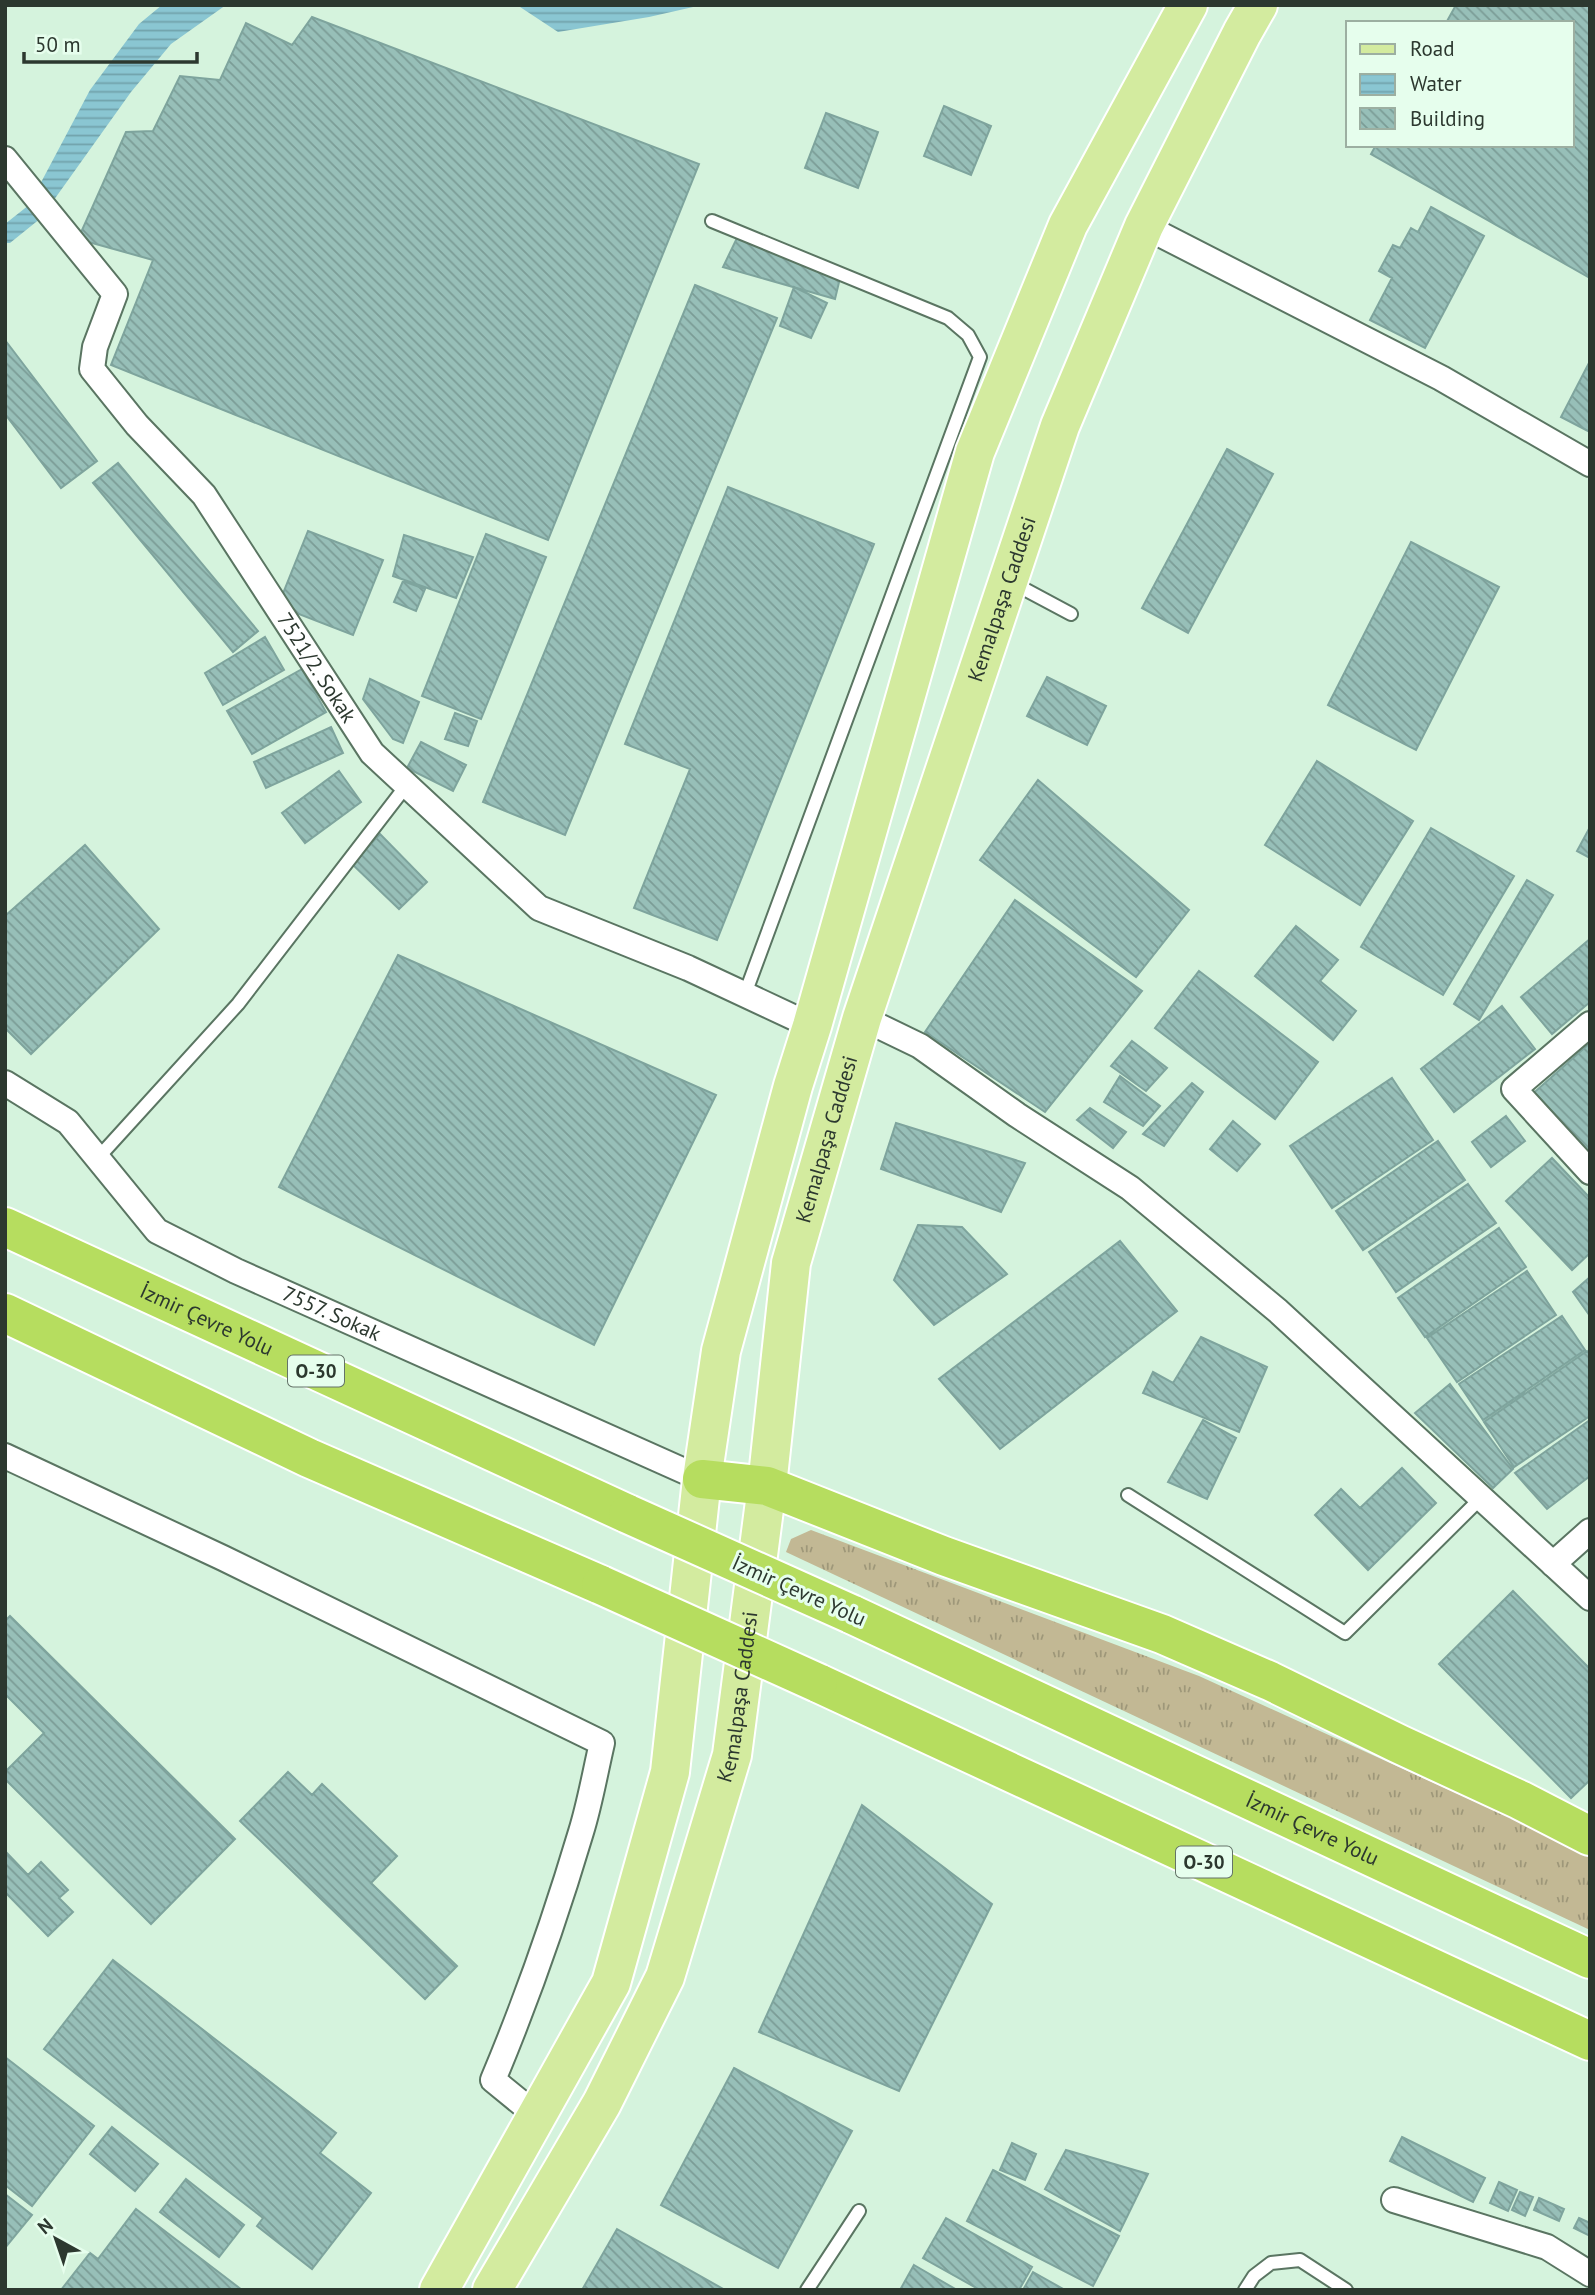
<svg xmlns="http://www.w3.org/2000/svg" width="1595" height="2295" font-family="'PT Sans',sans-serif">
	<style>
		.grass { fill: url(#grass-tufts) }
		.water { fill: url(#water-rules) }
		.building { fill: url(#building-back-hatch); stroke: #7ea49d; stroke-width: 2 }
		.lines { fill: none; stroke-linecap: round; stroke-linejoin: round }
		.service-casing { stroke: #5a7562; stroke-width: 16 }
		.minor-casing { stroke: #5a7562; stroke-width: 28 }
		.primary-casing { stroke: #fff; stroke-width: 42 }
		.motorway-casing { stroke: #fff; stroke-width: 42 }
		.service { stroke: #fff; stroke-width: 12 }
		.minor { stroke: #fff; stroke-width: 24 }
		.primary { stroke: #d3eb9f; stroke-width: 38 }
		.motorway { stroke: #b6dd5f; stroke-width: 38 }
		.motorway-bridge-casing { stroke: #fff; stroke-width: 42; stroke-linecap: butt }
		.motorway-bridge { stroke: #b6dd5f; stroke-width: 38 }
		.labels { text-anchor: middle; stroke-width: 6; stroke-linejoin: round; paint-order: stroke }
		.shield { fill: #e6feed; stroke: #647368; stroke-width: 2 }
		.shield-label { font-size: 19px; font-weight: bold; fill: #2c382f }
		.street-label { font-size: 21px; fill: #2c382f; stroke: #e6feed }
	</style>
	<defs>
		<pattern id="grass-tufts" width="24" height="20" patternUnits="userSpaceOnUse" patternTransform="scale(1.75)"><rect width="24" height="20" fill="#c2b894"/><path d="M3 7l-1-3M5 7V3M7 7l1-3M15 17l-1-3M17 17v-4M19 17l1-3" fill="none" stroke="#9e9779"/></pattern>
		<pattern id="water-rules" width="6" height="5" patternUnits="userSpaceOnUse" patternTransform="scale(1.75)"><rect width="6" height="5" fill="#8ac6d2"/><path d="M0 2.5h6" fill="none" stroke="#71a2ab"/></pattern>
		<pattern id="building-back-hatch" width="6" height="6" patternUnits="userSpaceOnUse" patternTransform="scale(1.75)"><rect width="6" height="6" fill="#97bfb8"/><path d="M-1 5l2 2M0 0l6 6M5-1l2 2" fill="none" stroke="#7b9c96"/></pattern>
	</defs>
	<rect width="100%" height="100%" fill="#d5f3dd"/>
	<!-- grass -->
	<path class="grass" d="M811,1530L1199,1676L1590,1854V1930L786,1552L791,1539Z"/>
	<!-- water -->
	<path class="water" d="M162,5H226L171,44L131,92L41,218L10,243H5V224L29,205L90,90L139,24Z
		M517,5H702L649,17L558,32Z"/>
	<!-- building -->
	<path class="building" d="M1456,5H1590V278L1371,154L1376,145H1572V23H1446Z
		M312,17L699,164L548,540L111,365L153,260L78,239L126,132L153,131L180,76L220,80L246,23L292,45Z
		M944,106L991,126L971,175L924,156Z
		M826,113L878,132L858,188L805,168Z
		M1431,207L1484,236L1425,348L1370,320L1392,278L1379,271L1393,245L1400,248L1411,228L1418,232Z
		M737,238L840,278L835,299L723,267Z
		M695,285L777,318L565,835L483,802Z
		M794,287L827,303L811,338L780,326Z
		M5,340L97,461L61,488L5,414Z
		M1590,361V432L1561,417Z
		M1227,449L1273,474L1188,633L1142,608Z
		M118,463L258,631L233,652L93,483Z
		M728,487L874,544L717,940L634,908L690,769L625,744Z
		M308,531L383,560L353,635L278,606Z
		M486,534L546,557L481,719L422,696Z
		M404,535L473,557L456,598L393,576Z
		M1411,542L1499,587L1416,750L1328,705Z
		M403,581L425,589L416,611L394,602Z
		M265,637L284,670L223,705L205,673Z
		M302,669L326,712L252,754L227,711Z
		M1047,677L1106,706L1087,745L1027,716Z
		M370,679L419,702L403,743L393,739L363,699Z
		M455,713L477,721L468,746L445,739Z
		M331,727L343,753L266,788L254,762Z
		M421,742L466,765L453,791L407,768Z
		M1317,761L1413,821L1360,905L1265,845Z
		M339,771L361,802L305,843L282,813Z
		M1038,780L1189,910L1136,977L980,860Z
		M1590,827V858L1577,851Z
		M1431,828L1514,876L1443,995L1361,947Z
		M380,834L427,882L399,909L352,864Z
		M85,845L159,929L31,1054L5,1028V916Z
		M1527,880L1553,895L1479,1020L1454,1004Z
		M1015,900L1142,991L1045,1112L925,1032Z
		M1296,926L1338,960L1320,981L1356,1011L1333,1040L1255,976Z
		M1590,939V1002L1552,1034L1521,997Z
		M398,955L716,1095L594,1345L279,1187Z
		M1199,971L1318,1062L1275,1119L1155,1028Z
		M1502,1006L1535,1049L1454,1112L1421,1069Z
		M1132,1041L1167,1068L1146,1091L1111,1066Z
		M1590,1043V1166L1529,1097Z
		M1120,1076L1160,1106L1143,1126L1104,1102Z
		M1392,1078L1433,1140L1332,1208L1290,1146Z
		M1192,1083L1203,1092L1164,1146L1143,1134Z
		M1090,1108L1126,1132L1113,1148L1077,1120Z
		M1506,1116L1525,1141L1491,1167L1472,1142Z
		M1233,1121L1260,1144L1237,1171L1210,1149Z
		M896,1123L1025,1163L1001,1212L881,1169Z
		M1438,1141L1465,1180L1363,1250L1336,1211Z
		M1552,1158L1590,1198V1253L1572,1270L1506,1201Z
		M1468,1184L1496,1223L1396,1292L1369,1252Z
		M918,1225L962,1227L1007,1274L934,1325L894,1280Z
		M1499,1228L1526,1267L1425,1337L1398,1298Z
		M1120,1241L1177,1311L1000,1449L939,1379Z
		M1527,1271L1556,1315L1457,1382L1427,1338Z
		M1590,1277V1316L1573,1292Z
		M1562,1316L1585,1350L1483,1420L1459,1384Z
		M1201,1337L1267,1367L1239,1432L1143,1393L1153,1372L1173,1383Z
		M1587,1351L1590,1355V1416L1514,1467L1484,1422Z
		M1450,1384L1513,1469L1493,1488L1415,1413Z
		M1203,1420L1236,1438L1207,1499L1168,1482Z
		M1590,1420V1476L1547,1509L1515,1473Z
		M1402,1468L1436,1503L1368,1570L1315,1515L1341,1489L1360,1508Z
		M1513,1591L1590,1669V1780L1571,1798L1439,1664Z
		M10,1616L235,1839L151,1924L5,1779V1772L44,1733L5,1694V1621Z
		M288,1772L312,1795L322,1784L397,1856L371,1883L457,1966L425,1999L240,1821Z
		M862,1805L992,1904L899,2091L759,2032Z
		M5,1851L28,1875L41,1862L68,1890L59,1898L73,1912L48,1936L5,1892Z
		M113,1960L336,2133L320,2153L371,2193L312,2269L257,2226L263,2218L44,2049Z
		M5,2057L94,2126L32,2206L5,2185Z
		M734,2068L852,2131L778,2268L661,2205Z
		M112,2127L158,2164L135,2191L90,2154Z
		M1402,2137L1485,2178L1473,2202L1390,2161Z
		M1012,2143L1036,2154L1025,2180L1000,2170Z
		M1066,2150L1148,2174L1120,2231L1045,2189Z
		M993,2170L1119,2236L1093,2286L967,2221Z
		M186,2179L244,2225L219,2257L160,2212Z
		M1499,2182L1517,2190L1508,2211L1490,2203Z
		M1520,2192L1533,2197L1525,2216L1512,2210Z
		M5,2194L32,2215L5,2248Z
		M1539,2198L1564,2209L1559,2221L1534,2210Z
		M136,2209L242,2290H61L90,2253L98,2259Z
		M946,2218L1032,2267L1019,2290H980L923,2258Z
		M1579,2218L1590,2223V2236L1574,2228Z
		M617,2229L725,2290H582Z
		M914,2265L957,2290H900Z
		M1033,2272L1065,2290H1023Z"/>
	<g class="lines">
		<defs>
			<path id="service" d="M712,221L948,318L968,335L980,357L745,994
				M1011,582L1071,614
				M97,1159L238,1004L406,786
				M1128,1495L1345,1633L1481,1498
				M807,2290L859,2211
				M1245,2290L1254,2276L1271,2263L1300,2260L1346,2290"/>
			<g id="minor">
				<path id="s1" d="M5,159L115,294L95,347L92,369L137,425L204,495L372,753L539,908L688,968L812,1026"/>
				<path d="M1144,226L1441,378L1590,464"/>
				<path d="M862,1018L920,1046L1017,1115L1130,1188L1278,1311L1590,1598"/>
				<path d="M1590,1024L1514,1089L1590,1172"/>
				<path id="s2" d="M5,1083L68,1122L157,1231L236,1271L702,1479"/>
				<path d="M5,1456L223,1558L602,1743C595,1773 590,1803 581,1832C556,1916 527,1999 493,2080L536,2115"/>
				<path d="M1553,1564L1590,1531"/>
				<path d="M1394,2200L1547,2247L1590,2274"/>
			</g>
			<g id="primary">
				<path d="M439,2290L611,1983L670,1772L702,1479L721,1351L793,1086L812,1026L975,452L1068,225L1188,5"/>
				<path id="s3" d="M492,2290L602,2103L665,1977L732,1755L767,1486L791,1263L862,1018L1060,426L1144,226L1242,33L1258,5"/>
			</g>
			<g id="motorway">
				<path id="s4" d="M5,1227L628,1514"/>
				<path d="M5,1313L309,1458L601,1585"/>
				<path d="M702,1479L767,1486L944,1556L1162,1634L1270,1681L1399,1744L1520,1800L1590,1836"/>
				<path id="s5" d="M851,1614L1590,1959"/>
				<path d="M818,1683L1590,2041"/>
			</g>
		</defs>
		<!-- service casing -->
		<use href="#service" class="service-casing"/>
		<!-- minor casing -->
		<use href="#minor" class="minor-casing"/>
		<!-- primary casing -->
		<use href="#primary" class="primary-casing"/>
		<!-- motorway casing -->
		<use href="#motorway" class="motorway-casing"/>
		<!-- service -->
		<use href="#service" class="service"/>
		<!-- minor -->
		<use href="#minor" class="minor"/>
		<!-- primary -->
		<use href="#primary" class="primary"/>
		<!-- motorway -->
		<use href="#motorway" class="motorway"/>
		<defs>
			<path id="motorway-bridge" d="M628,1514L851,1614
				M601,1585L818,1683"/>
		</defs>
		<!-- motorway-bridge casing -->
		<use href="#motorway-bridge" class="motorway-bridge-casing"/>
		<!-- motorway-bridge -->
		<use href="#motorway-bridge" class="motorway-bridge"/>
	</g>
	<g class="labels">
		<!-- shield labels -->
		<g class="shield">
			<rect x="288" y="1355.5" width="56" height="31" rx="5"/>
			<rect x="1176" y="1846.5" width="56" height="31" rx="5"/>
		</g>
		<g class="shield-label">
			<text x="316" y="1378">O-30</text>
			<text x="1204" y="1869">O-30</text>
		</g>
		<!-- street labels -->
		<g class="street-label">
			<text dy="7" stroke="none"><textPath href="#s3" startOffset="1782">Kemalpaşa Caddesi</textPath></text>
			<text dy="7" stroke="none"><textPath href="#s1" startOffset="628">7521/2. Sokak</textPath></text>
			<text dy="7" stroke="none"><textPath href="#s3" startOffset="1214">Kemalpaşa Caddesi</textPath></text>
			<text dy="7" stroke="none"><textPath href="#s2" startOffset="408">7557. Sokak</textPath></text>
			<text dy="7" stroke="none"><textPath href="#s4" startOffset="222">İzmir Çevre Yolu</textPath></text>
			<text transform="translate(799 1591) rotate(24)" y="7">İzmir Çevre Yolu</text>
			<text dy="7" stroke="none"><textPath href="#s3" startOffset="648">Kemalpaşa Caddesi</textPath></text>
			<text dy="7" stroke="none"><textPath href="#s5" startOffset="509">İzmir Çevre Yolu</textPath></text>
		</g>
	</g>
	<!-- border -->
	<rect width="1595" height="2295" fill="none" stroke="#2c382f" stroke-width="14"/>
	<!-- legend -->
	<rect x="1346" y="21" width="228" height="126" fill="#e6feed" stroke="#9cafa1" stroke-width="2"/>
	<rect x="1360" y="44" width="35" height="10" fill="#d3eb9f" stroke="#9cafa1" stroke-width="2"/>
	<text x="1410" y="56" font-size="21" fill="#2c382f">Road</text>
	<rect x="1360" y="74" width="35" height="21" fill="url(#water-rules)" stroke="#9cafa1" stroke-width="2"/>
	<text x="1410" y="91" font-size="21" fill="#2c382f">Water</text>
	<rect x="1360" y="108" width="35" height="21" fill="url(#building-back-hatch)" stroke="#9cafa1" stroke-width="2"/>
	<text x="1410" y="126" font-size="21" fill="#2c382f">Building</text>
	<!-- north arrow -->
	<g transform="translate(56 2239) rotate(320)" stroke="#e6feed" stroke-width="5" paint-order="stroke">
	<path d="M0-5L12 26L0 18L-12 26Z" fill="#2c382f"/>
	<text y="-10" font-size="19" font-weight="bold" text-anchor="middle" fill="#2c382f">N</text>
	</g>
	<!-- scale -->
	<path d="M24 52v10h173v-10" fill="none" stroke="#2c382f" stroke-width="3.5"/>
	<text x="35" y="52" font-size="21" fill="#2c382f" stroke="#e6feed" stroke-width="5" paint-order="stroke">50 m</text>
</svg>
